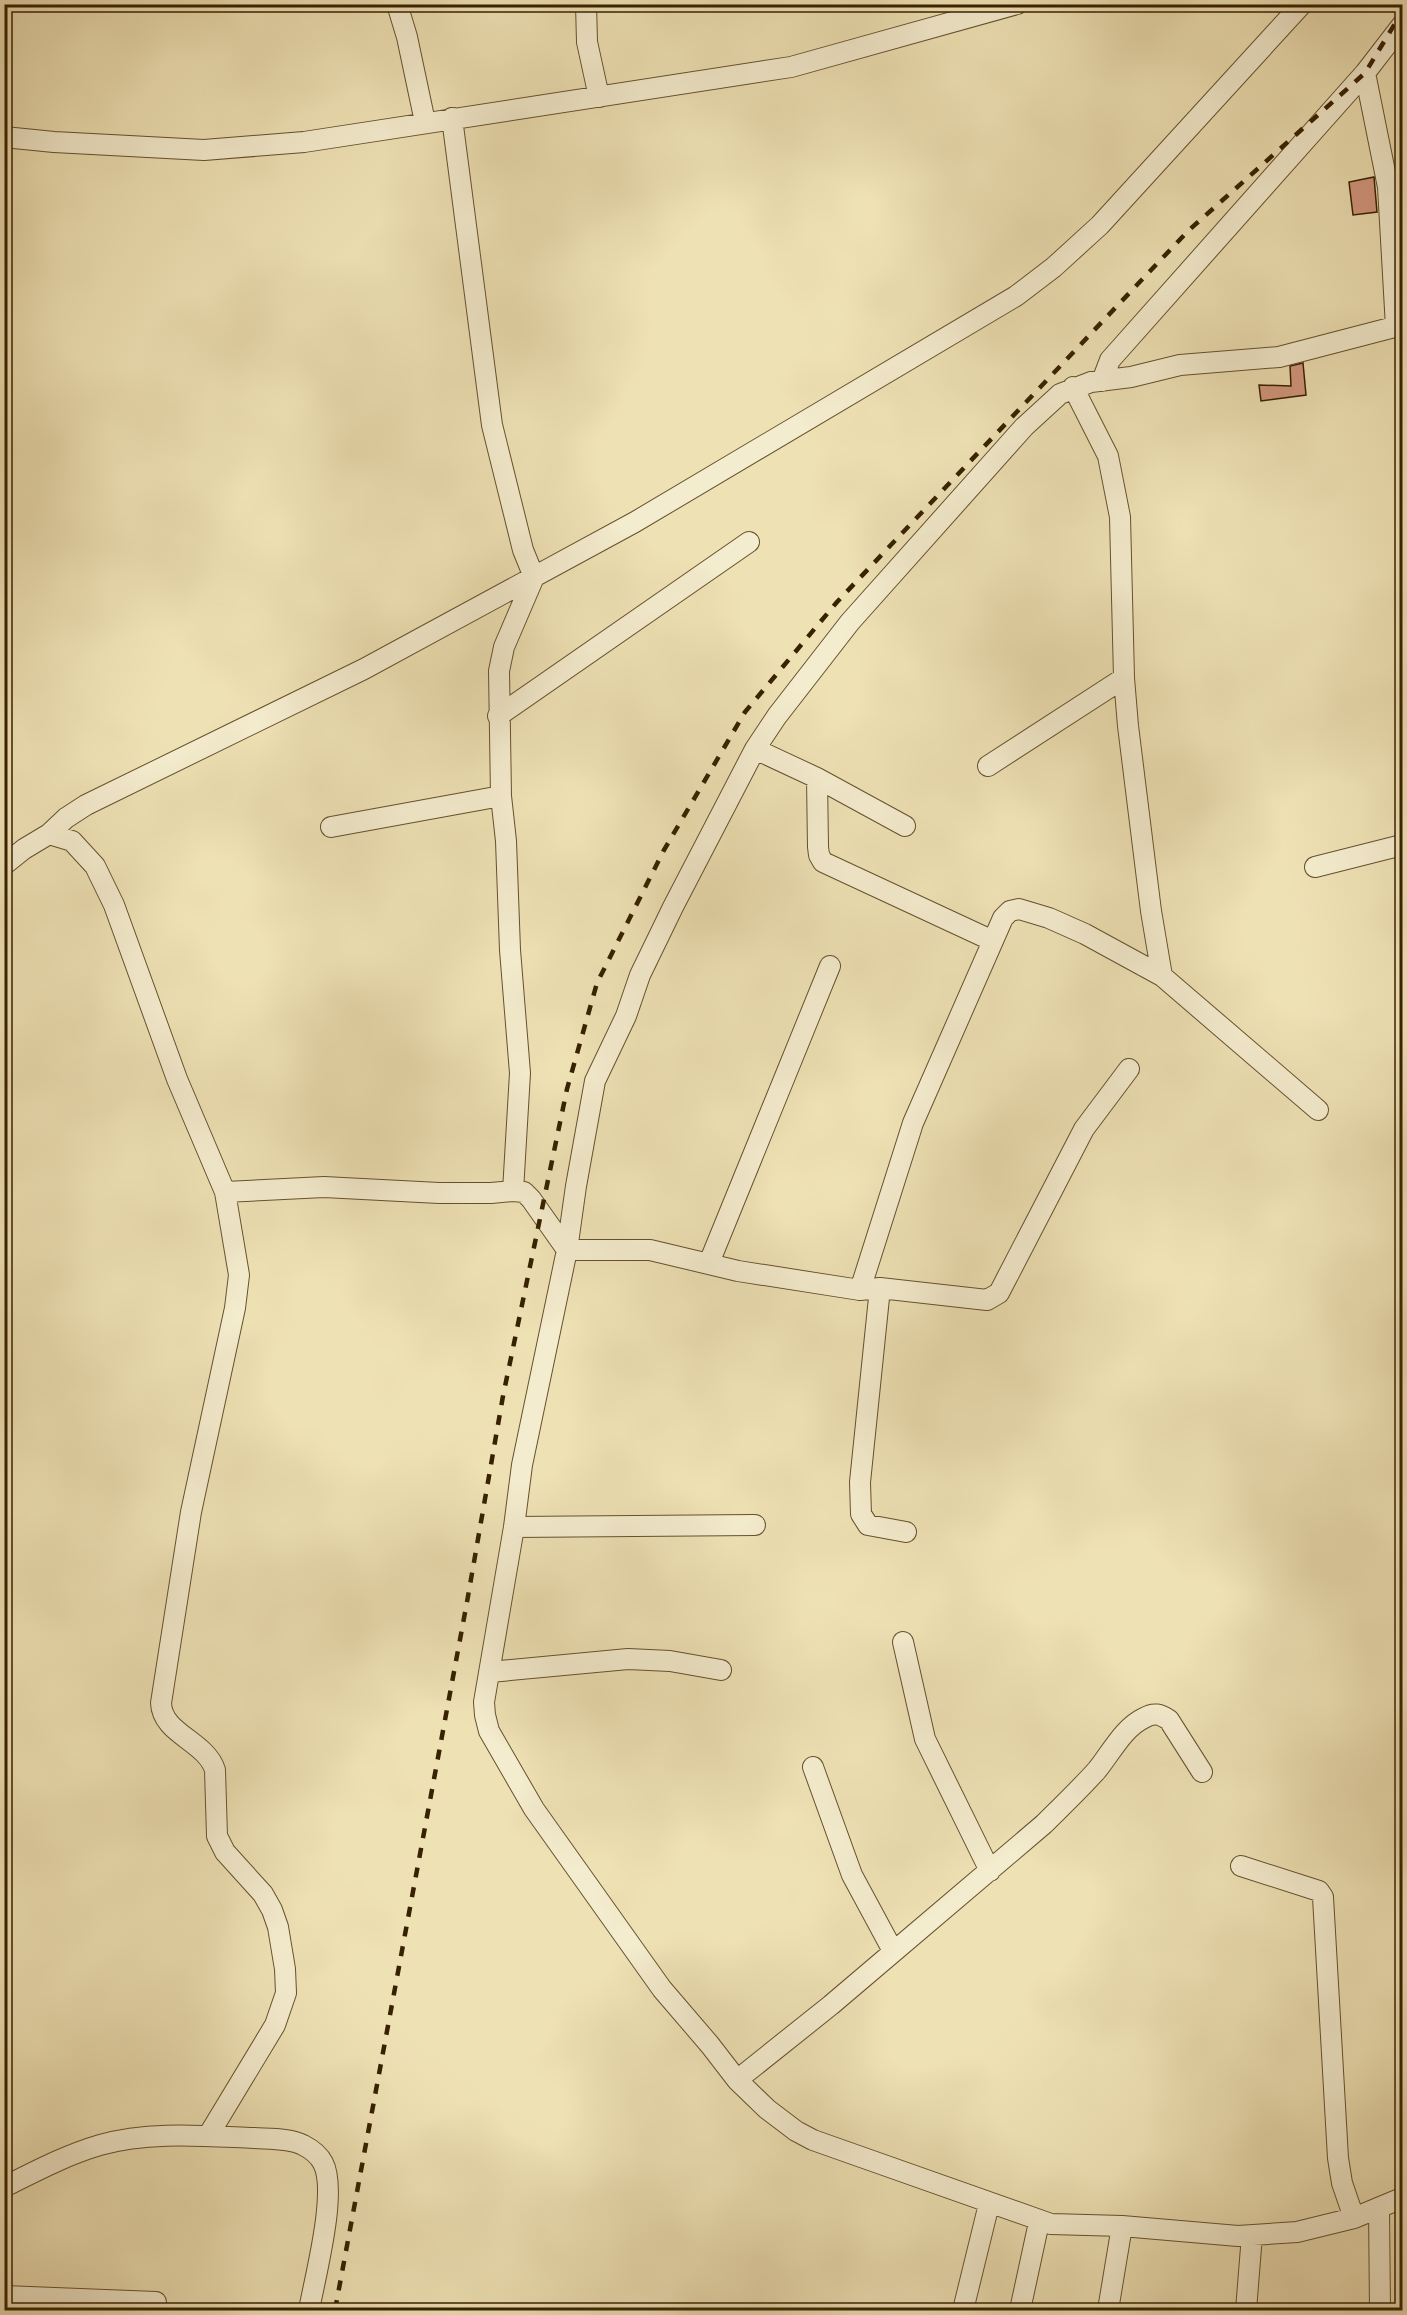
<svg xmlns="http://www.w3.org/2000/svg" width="1407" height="2315" font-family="'Sorts Mill Goudy',serif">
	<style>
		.building { fill: #d49881; stroke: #372100; stroke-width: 1.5 }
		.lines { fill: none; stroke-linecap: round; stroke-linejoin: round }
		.minor-casing { stroke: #65512d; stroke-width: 22 }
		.minor { stroke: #f4ecce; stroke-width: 20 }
		.rail { stroke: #372100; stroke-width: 4.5; stroke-dasharray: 10 10; stroke-linecap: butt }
	</style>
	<rect width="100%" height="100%" fill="#eee1b4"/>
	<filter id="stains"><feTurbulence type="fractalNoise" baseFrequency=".00333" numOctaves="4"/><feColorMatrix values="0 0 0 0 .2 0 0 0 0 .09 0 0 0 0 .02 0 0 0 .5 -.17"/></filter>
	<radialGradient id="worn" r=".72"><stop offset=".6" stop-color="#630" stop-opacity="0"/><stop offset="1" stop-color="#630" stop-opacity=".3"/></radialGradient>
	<!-- building -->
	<path class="building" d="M1374,177L1377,212L1353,215L1349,182Z
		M1303,363L1306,395L1261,401L1259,385L1291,386L1290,366Z"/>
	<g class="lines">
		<defs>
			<path id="minor" d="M397,4L407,37L425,122
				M586,4L587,42L599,97
				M1365,73L1388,187L1396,327
				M452,118L492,425L523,550L534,577L504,647L499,671L501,796L506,841L510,950L520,1073L513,1191
				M4,137L54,142L204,150L304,142L791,67L1017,4
				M1402,325L1279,357L1180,365L1131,377L1091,382L1060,394L1024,427L850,622L777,716L755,749L673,907L640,975L626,1016L595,1081L576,1186L567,1250L522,1465L514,1527L484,1702L485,1715L489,1731L534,1809L662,1989L710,2045L737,2080L767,2109L796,2131L813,2140L1051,2224L1122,2226L1238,2236L1297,2232L1354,2218L1402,2198
				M1102,381L1110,360L1365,73L1402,25
				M1073,387L1108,456L1120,517L1124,678L1128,726L1151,911L1162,976L1318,1110
				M498,716L749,542
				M755,749L817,778L905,826
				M988,766L1124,678
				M817,778L818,847L819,855L823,862L993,941
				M331,827L501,796
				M49,834L72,841L95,866L114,905L177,1079L225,1192L239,1275L235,1308L191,1512L161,1703C162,1734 206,1741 215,1770L217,1836L225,1852L263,1894L272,1910L278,1927L285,1969L286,1993L275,2025L208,2136
				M4,865L24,849L49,834L66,818L86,805L364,669L635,522L1016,296L1054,267L1100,225L1302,4
				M1315,867L1402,845
				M225,1192L324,1187L439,1193H491L513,1191L524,1192L531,1199L567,1250H650L738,1271L860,1290L880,1288L987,1300L999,1293L1084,1129L1129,1069
				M709,1263L830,966
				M880,1288L860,1482L861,1514L868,1525L906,1532
				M860,1290L913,1123L1003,918L1010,911L1019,909L1049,918L1085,934L1162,976
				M514,1527L755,1525
				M903,1642L925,1739L990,1871
				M490,1672L628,1659L670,1661L721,1670
				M813,1767L852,1875L893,1951
				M1241,1866L1319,1891L1323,1897L1338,2158L1342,2183L1354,2218
				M737,2080L831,2005L1044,1824C1062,1806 1080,1789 1097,1770C1111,1753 1123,1728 1144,1718C1154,1712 1160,1714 1169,1720L1202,1772
				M4,2187C36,2171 66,2155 100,2145C149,2131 204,2136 254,2138C269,2139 290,2138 303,2145C311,2149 319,2155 323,2163C338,2191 315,2277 309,2310
				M1379,2208L1380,2310
				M4,2296L156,2302
				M963,2310L989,2204
				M1020,2310L1039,2222
				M1108,2310L1122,2226
				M1246,2310L1252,2235"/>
		</defs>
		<!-- minor casing -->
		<use href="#minor" class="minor-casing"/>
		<!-- minor -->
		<use href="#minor" class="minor"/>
		<!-- rail -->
		<path class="rail" d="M335,2310L467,1602L503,1396L567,1089L597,983L664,850L745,712L837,602L1188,231L1365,73L1402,12"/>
	</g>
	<!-- margin -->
	<rect width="1407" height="2315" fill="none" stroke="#eee1b4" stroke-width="24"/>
	<rect x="6" y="6" width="1395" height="2303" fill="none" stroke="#372100" stroke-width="3"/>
	<rect x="12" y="12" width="1383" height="2291" fill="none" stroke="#372100" stroke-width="1.5"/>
	<rect width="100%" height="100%" filter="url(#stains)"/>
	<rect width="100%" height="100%" fill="url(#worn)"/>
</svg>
